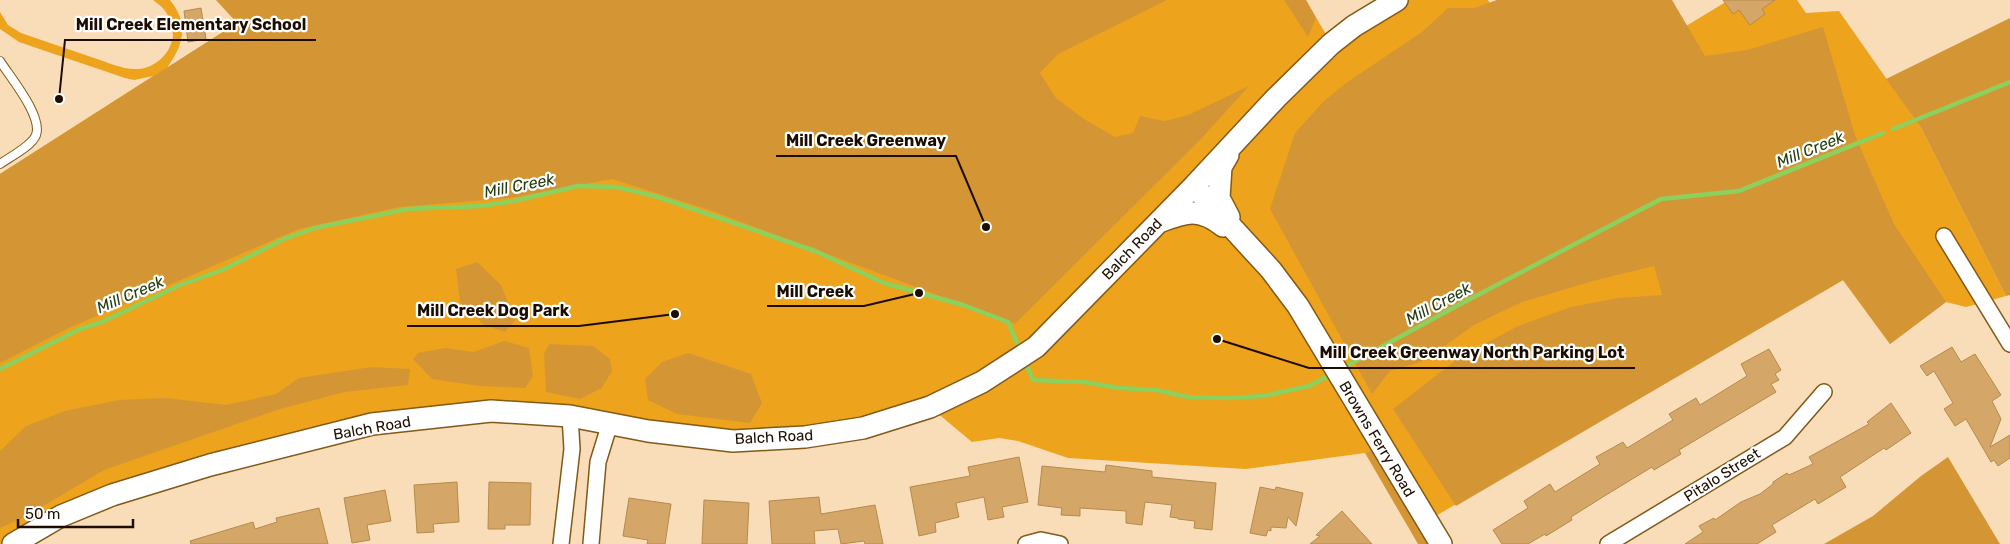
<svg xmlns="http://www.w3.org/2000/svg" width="2010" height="544" font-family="Rubik,sans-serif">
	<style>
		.green { fill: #eea31c }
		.forest { fill: #d49635 }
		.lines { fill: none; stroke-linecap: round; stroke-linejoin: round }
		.stream { stroke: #8cd05d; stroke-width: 4.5 }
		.building { fill: #d4a769; stroke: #b58a4c }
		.lane-casing { stroke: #825917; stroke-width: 10 }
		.street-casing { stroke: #825917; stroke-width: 18 }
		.secondary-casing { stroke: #825917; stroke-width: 24 }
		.lane { stroke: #fff; stroke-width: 8 }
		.street { stroke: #fff; stroke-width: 15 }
		.secondary { stroke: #fff; stroke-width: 21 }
		.labels { text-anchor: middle; stroke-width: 4.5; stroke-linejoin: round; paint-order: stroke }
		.street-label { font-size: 15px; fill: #1d0d00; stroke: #fff }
		.water-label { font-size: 16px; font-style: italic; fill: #223d0e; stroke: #fff }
		.leader { fill: none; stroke: #1d0d00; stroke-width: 2 }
		.callout-dot { fill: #1d0d00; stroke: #fff; stroke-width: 2 }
		.callout-label { font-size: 16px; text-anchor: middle; font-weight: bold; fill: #1d0d00; stroke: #fff; stroke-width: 4.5; stroke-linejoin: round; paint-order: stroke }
	</style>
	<rect width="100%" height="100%" fill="#f9ddb8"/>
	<!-- green -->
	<path class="green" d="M153,0H170C190,25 183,45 167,68L237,23L423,0H1306L1331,43L1397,0H1488L1529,70L1615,69L1729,0H1797L1806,13L1839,11L1921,128L2006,296L1966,307L1946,302L1890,344L1843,280L1427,521L1382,446L1365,453L1246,469L1068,458L1018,441L999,438L972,442L930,407L805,437L491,411L210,465L13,544H0V174L153,76L134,80L125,78L19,42L0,29V12L8,25L21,33C45,41 70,50 94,58C107,62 123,70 138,69C156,68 172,52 173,35C173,19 165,8 153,0Z"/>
	<!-- forest -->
	<path class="forest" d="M216,0H1167L1058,54L1040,73L1056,98L1084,119L1115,137L1133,133L1140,116L1165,121L1188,115L1249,86L1201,139L1015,324L712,211L612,179L510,198L400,207L299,229L69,328L0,363V174L237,23Z
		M1284,0H1306L1316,18L1308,37Z
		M1497,0H1672L1705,56L1747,50L1823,27L1856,138L1894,224L1946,302L1890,344L1843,280L1456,506L1393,409L1460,357L1518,326L1571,307L1618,298L1662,295L1654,266L1593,281L1522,302L1474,325L1424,361L1390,371L1372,394L1270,209L1295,133L1323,102L1346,83L1422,32L1448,8H1474Z
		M2010,18V295L2006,296L1921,128L1886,79Z
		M477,262L501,285L515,320L505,332L484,325L460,302L456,269Z
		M504,341L529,348L533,376L525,388L479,386L432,379L413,359L418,353L445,348L474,352Z
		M549,344L593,346L610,359L612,371L602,388L580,399L546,392L544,354Z
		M688,353L751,374L762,403L750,423L677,414L648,400L645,379L662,362Z
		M371,367L410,369L408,385L345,392L280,409L104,470L23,518L0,528V451L26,426L65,411L119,400L166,398L226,405L276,394L299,378Z
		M1374,449L1431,544H1418L1365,453Z
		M1948,457L2000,544H1824L1873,516L1921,476Z"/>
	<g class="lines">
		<!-- stream -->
		<path class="stream" d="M1893,129L2010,82
			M1025,361L1033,380L1084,382L1119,388L1156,390L1188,397L1228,398L1264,396L1309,386L1332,374
			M0,369L80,329L102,322L180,285L222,270L284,239L315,228L408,209L481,206L514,201L578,186L617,187L658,197L815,251L884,283L963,305L1008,322L1020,350
			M1341,369L1449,310L1661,199L1739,191L1883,133"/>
	</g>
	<!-- building -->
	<path class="building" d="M1723,0H1775L1762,9L1765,14L1750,25L1739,10L1733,14Z
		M201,8L206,39L188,42L184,11Z
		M1952,347L1961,362L1975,354L2001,395L1992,401L2001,419L1990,447L2010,435V458L1998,466L1994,460L1991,462L1966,419L1955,426L1944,409L1953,403L1934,371L1927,376L1920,366Z
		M1769,349L1781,370L1775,374L1779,380L1771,384L1776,392L1679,450L1681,454L1654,470L1652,467L1606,495L1571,517L1572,520L1546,536L1545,534L1528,544H1502L1493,530L1528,508L1524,501L1550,484L1555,492L1600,464L1596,457L1623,442L1627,448L1673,420L1669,414L1696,398L1700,405L1747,376L1741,364Z
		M1891,403L1911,433L1886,450L1884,448L1840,477L1846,487L1818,504L1815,499L1772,525L1776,532L1757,544H1685L1703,532L1699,526L1714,518L1715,520L1741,502L1760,494L1773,484V482L1787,473L1789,475L1813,464L1809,457L1869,424L1867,422Z
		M1019,457L1028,502L1002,507L1004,517L988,520L984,497L956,503L959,517L935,523L936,532L919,536L910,487L970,476L968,467Z
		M1106,465L1152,471V477L1216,483L1212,530L1194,528L1195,521L1178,519V518L1170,517L1172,505L1145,502L1142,525L1126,523V511L1080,508V516L1061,515L1062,508L1038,505L1042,466L1105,472Z
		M457,482L459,522L433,524L434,532L417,533L414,485Z
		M489,482L531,483L530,525H505V529H488Z
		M1260,487L1275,490L1276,487L1303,493L1296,526L1288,517L1286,528L1271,527V531L1268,530L1266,536L1250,533Z
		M385,490L391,521L367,525L370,540L352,543L344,498Z
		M819,497L821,514L875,505L883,544H865L864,541L841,544L838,529L814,531L815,544H772L769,501Z
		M629,498L671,504L665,544H647L648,540L623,536Z
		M704,500L749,503L747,544H702Z
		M319,508L328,544H191L190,541L253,522L255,529L277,522L276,518Z
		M1342,511L1372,544H1310L1320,536L1316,535Z"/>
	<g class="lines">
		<defs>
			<path id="lane" d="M0,61C10,77 43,116 36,135C32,146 10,157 0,164"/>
			<path id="street" d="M1944,236L2010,344
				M561,544L572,449L570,416
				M591,544L598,462L610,423
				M1026,544L1041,540L1060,544
				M1608,544L1785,437L1824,392"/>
			<path id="secondary" d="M1228,155L1221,167L1219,198L1229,217
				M1194,186L1271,270L1298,306L1441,544
				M1159,222C1186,212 1199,207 1223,226
				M13,544L61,516L112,495L210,465L372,424L491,411L570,416L648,431L733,441L805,437L863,428L930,407L982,382L1036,347L1194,186L1276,98L1331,44L1354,26L1397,0"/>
		</defs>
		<!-- lane casing -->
		<use href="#lane" class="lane-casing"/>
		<!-- street casing -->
		<use href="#street" class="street-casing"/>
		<!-- secondary casing -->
		<use href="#secondary" class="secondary-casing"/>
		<!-- lane -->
		<use href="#lane" class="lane"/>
		<!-- street -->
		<use href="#street" class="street"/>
		<!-- secondary -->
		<use href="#secondary" class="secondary"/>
	</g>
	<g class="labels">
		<!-- street labels -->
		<g class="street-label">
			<text transform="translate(1132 249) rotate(-46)" y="5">Balch Road</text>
			<text transform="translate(372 428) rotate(-10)" y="5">Balch Road</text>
			<text transform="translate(774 437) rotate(-3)" y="5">Balch Road</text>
			<text transform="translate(1377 439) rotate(59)" y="5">Browns Ferry Road</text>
			<text transform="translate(1722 475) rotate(-32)" y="5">Pitalo Street</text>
		</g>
		<!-- water labels -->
		<g class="water-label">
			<text transform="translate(1810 149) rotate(-22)" y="6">Mill Creek</text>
			<text transform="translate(519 185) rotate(-11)" y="6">Mill Creek</text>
			<text transform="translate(130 294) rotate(-23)" y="6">Mill Creek</text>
			<text transform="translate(1438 303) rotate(-28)" y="6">Mill Creek</text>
		</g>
	</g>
	<!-- callouts -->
	<path class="leader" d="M59 99L65 40H316M986 227L956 156H776M919 293L864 306H767M675 314L579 326H407M1217 339L1309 368H1635"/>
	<g class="callout-dot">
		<circle cx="59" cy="99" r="5"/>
		<circle cx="986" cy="227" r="5"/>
		<circle cx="919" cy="293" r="5"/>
		<circle cx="675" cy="314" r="5"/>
		<circle cx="1217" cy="339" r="5"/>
	</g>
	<g class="callout-label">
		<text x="191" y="30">Mill Creek Elementary School</text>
		<text x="866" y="146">Mill Creek Greenway</text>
		<text x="815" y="297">Mill Creek</text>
		<text x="493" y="316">Mill Creek Dog Park</text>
		<text x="1472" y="358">Mill Creek Greenway North Parking Lot</text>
	</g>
	<!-- scale -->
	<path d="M18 519v8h115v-8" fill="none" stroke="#1d0d00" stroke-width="2.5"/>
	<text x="25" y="519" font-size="15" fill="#1d0d00" stroke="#ffffff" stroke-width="4" paint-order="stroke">50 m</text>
</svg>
